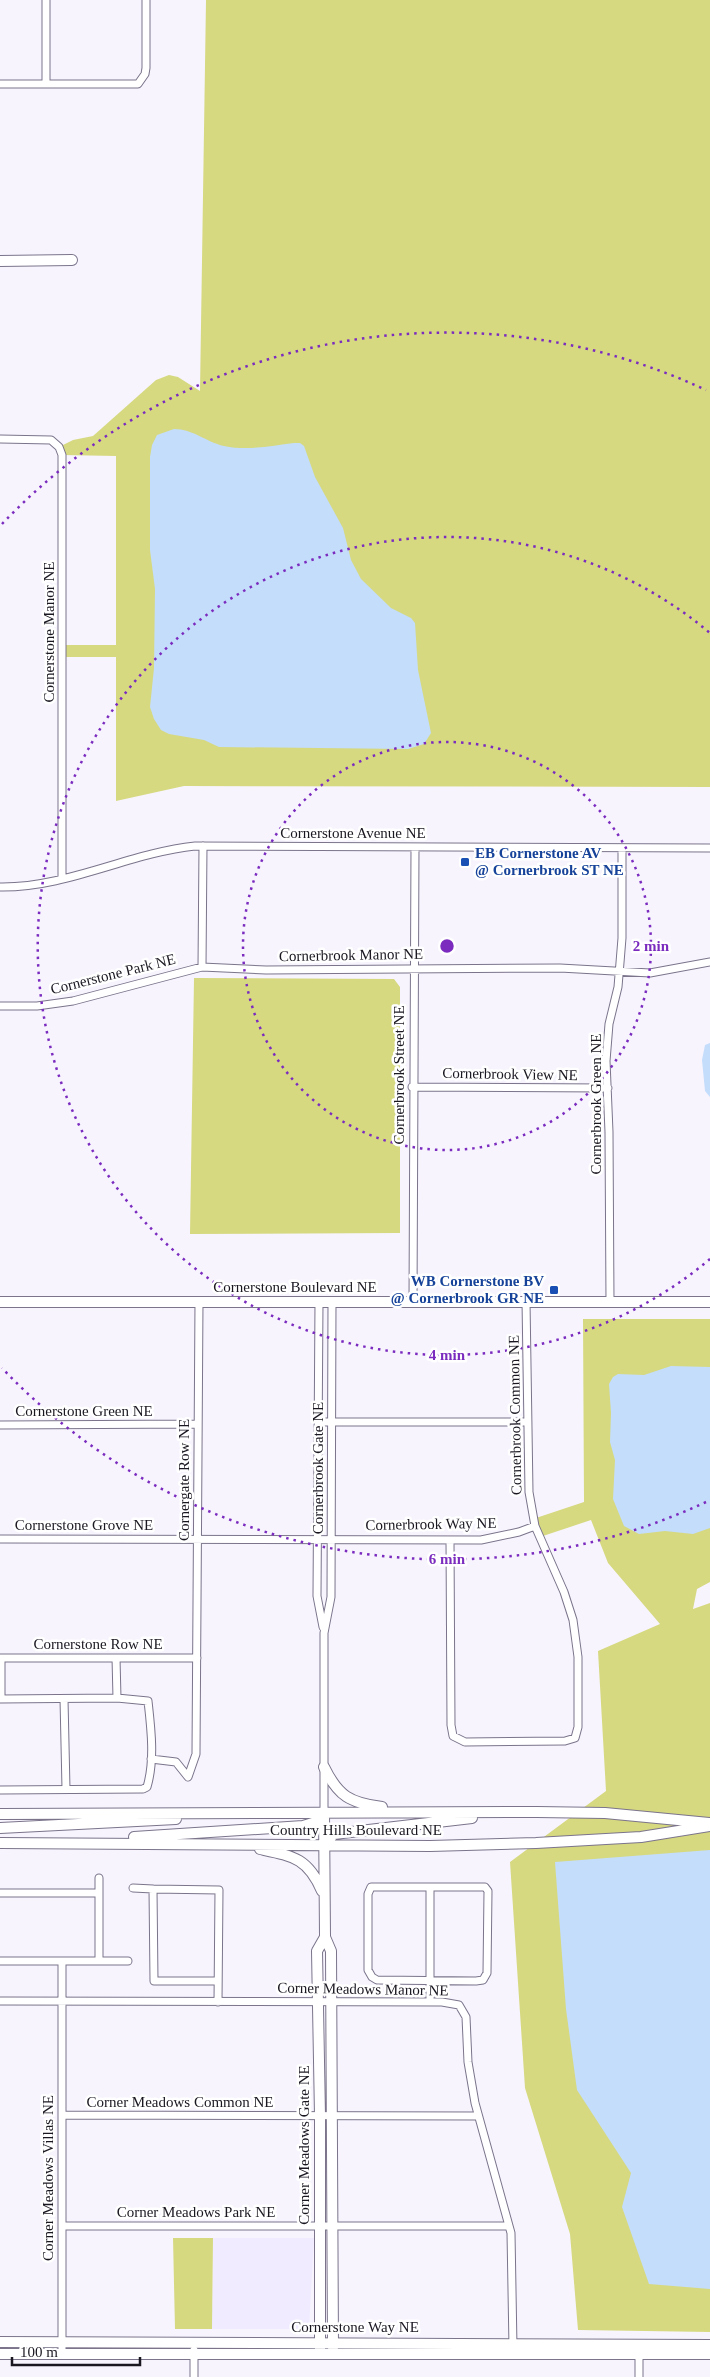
<svg xmlns="http://www.w3.org/2000/svg" width="710" height="2377" font-family="Georgia,serif">
	<style>
		.built { fill: #f1ebff }
		.green { fill: #d6d980 }
		.water { fill: #c4ddfb }
		.lines { fill: none; stroke-linecap: round; stroke-linejoin: round }
		.street-casing { stroke: #7b748b; stroke-width: 9 }
		.secondary-casing { stroke: #7b748b; stroke-width: 12 }
		.street { stroke: #fff; stroke-width: 7 }
		.secondary { stroke: #fff; stroke-width: 10 }
		.ring { fill: none; stroke: #7b2cbf; stroke-width: 2.5; stroke-dasharray: 2.5 5 }
		.transit-dot { fill: #1a4fb4; stroke: #fff; stroke-width: 2 }
		.labels { text-anchor: middle; stroke-width: 5; stroke-linejoin: round; paint-order: stroke }
		.street-label { font-size: 15px; fill: #1a1720; stroke: #fff }
		.transit-label { font-size: 15px; font-weight: bold; fill: #164399; stroke: #fff; text-anchor: start }
		.centre { fill: #7b2cbf; stroke: #fff; stroke-width: 2.5 }
		.ring-label { font-size: 15px; text-anchor: middle; font-weight: bold; fill: #7b2cbf; stroke: #fff; stroke-width: 5; stroke-linejoin: round; paint-order: stroke }
	</style>
	<rect width="100%" height="100%" fill="#f7f4fe"/>
	<!-- built -->
	<path class="built" d="M213,2238H314L309,2329H212Z"/>
	<!-- green -->
	<path class="green" d="M206,0H710V787L184,786L116,801V657H62V645H116V456L62,455L59,447L73,440L93,436L156,380L169,375L178,377L200,391Z
		M194,978L394,979L400,987V1233L190,1234Z
		M583,1319H710V1582L697,1589L693,1609L710,1603V2332L578,2330L570,2234L525,2088L510,1862L606,1791L598,1651L660,1624L608,1563L591,1520L540,1537L533,1519L584,1502Z
		M173,2238H213L212,2329H175Z"/>
	<!-- water -->
	<path class="water" d="M174,429C193,429 206,442 224,446C247,451 271,446 294,443H300L304,446L315,477L343,528L351,560L361,579L391,608L411,618L415,623L418,670L431,733L424,744L408,749L219,747L204,740L169,734L161,730L154,719L150,707L154,668L155,589L150,550V457L152,445L157,435Z
		M710,1043V1097L705,1091L702,1060L705,1045Z
		M671,1366L710,1367V1528L693,1534L665,1531L639,1534L624,1526L613,1499L615,1460L610,1442L611,1413L609,1384L613,1377L618,1374L644,1375Z
		M710,1850V2289L649,2284L622,2207L631,2173L577,2090L566,2009L555,1862Z"/>
	<g class="lines">
		<defs>
			<path id="street" d="M0,84H138L145,74L146,68V0
				M46,84V0
				M0,439L51,440L59,447L62,455V879
				M0,887C67,888 129,853 195,846L710,848
				M202,967L203,846
				M0,1006H37L73,1001L202,967L266,970L560,968L650,973L710,962
				M412,1087L608,1088
				M319,1302L317,1596L323,1627
				M413,1302L415,847
				M610,1302L609,1132L606,1061L609,1024L618,987L622,938V848
				M319,1422H528
				M0,1425L198,1424
				M0,1539L481,1540L519,1532L535,1526
				M450,1540L451,1725L453,1736L465,1742L565,1741L575,1738L578,1727V1657L573,1620L564,1592L535,1526L529,1492L526,1301
				M0,1658H197
				M1,1658V1699
				M116,1658L117,1698
				M0,1699L117,1698L148,1701C151,1728 155,1760 147,1787L143,1789L0,1790
				M64,1699L66,1789
				M151,1759L176,1762L188,1777L196,1754L199,1302
				M324,1812V1633L331,1597L332,1302
				M99,1878V1961
				M430,1887H371L368,1894V1970L372,1977L377,1980L476,1981L483,1980L487,1973L488,1891L485,1887H430V2002
				M133,1888L153,1889
				M0,1893H99
				M0,1961H128
				M0,2001L442,2002L459,2005L466,2017L468,2062L475,2103L511,2233L513,2347
				M218,2002L219,1890L153,1889L154,1981H218
				M62,2115L478,2116
				M62,2226H509
				M62,2354V1961
				M194,2377V2350
				M639,2377V2350"/>
			<path id="secondary" d="M0,261L72,260
				M0,1302H710
				M324,1767C338,1796 350,1803 382,1807
				M324,1812L325,1937L331,1951L333,2348
				M0,1814L537,1812L605,1813L709,1823
				M0,1828L176,1819
				M134,1837L303,1826L319,1821L324,1812
				M0,1843L430,1846L536,1843L641,1837L710,1826
				M324,1845L334,1834L472,1818
				M260,1849C293,1856 308,1858 322,1891
				M0,2342L710,2345
				M320,2349V2116L317,1951L325,1937
				M0,2354H710"/>
		</defs>
		<!-- street casing -->
		<use href="#street" class="street-casing"/>
		<!-- secondary casing -->
		<use href="#secondary" class="secondary-casing"/>
		<!-- street -->
		<use href="#street" class="street"/>
		<!-- secondary -->
		<use href="#secondary" class="secondary"/>
	</g>
	<!-- distance rings -->
	<g class="ring">
		<circle cx="447" cy="946" r="204"/>
		<path d="M710 1259A409 409 0 1 1 710 633"/>
		<path d="M706 1502A613 613 0 0 1 2 1368M2 524A613 613 0 0 1 706 390"/>
	</g>
	<!-- markers -->
	<g class="transit-dot">
		<rect x="460" y="857" width="10" height="10" rx="2.5"/>
		<rect x="549" y="1285" width="10" height="10" rx="2.5"/>
	</g>
	<g class="labels">
		<!-- street labels -->
		<g class="street-label">
			<text transform="translate(49 632) rotate(-90)" y="5">Cornerstone Manor NE</text>
			<text x="353" y="838">Cornerstone Avenue NE</text>
			<text transform="translate(351 955) rotate(-1)" y="5">Cornerbrook Manor NE</text>
			<text transform="translate(113 974) rotate(-14)" y="5">Cornerstone Park NE</text>
			<text transform="translate(510 1074) rotate(1)" y="5">Cornerbrook View NE</text>
			<text transform="translate(399 1075) rotate(-90)" y="5">Cornerbrook Street NE</text>
			<text transform="translate(596 1104) rotate(-90)" y="5">Cornerbrook Green NE</text>
			<text x="295" y="1292">Cornerstone Boulevard NE</text>
			<text x="84" y="1416">Cornerstone Green NE</text>
			<text transform="translate(515 1415) rotate(-91)" y="5">Cornerbrook Common NE</text>
			<text transform="translate(318 1468) rotate(-90)" y="5">Cornerbrook Gate NE</text>
			<text transform="translate(184 1480) rotate(-90)" y="5">Cornergate Row NE</text>
			<text transform="translate(431 1524) rotate(-1)" y="5">Cornerbrook Way NE</text>
			<text x="84" y="1530">Cornerstone Grove NE</text>
			<text x="98" y="1649">Cornerstone Row NE</text>
			<text x="356" y="1835">Country Hills Boulevard NE</text>
			<text transform="translate(363 1989) rotate(1)" y="5">Corner Meadows Manor NE</text>
			<text x="180" y="2107">Corner Meadows Common NE</text>
			<text transform="translate(304 2145) rotate(-90)" y="5">Corner Meadows Gate NE</text>
			<text transform="translate(48 2178) rotate(-90)" y="5">Corner Meadows Villas NE</text>
			<text x="196" y="2217">Corner Meadows Park NE</text>
			<text x="355" y="2332">Cornerstone Way NE</text>
		</g>
		<!-- transit labels -->
		<g class="transit-label">
			<text x="475" y="858">EB Cornerstone AV<tspan x="475" dy="17">@ Cornerbrook ST NE</tspan></text>
			<text x="544" y="1286" text-anchor="end">WB Cornerstone BV<tspan x="544" dy="17">@ Cornerbrook GR NE</tspan></text>
		</g>
	</g>
	<circle cx="447" cy="946" r="8" class="centre"/>
	<g class="ring-label">
		<text x="651" y="951">2 min</text>
		<text x="447" y="1360">4 min</text>
		<text x="447" y="1564">6 min</text>
	</g>
	<!-- scale -->
	<path d="M12 2357v8h128v-8" fill="none" stroke="#1a1720" stroke-width="2.5"/>
	<text x="20" y="2357" font-size="15" fill="#1a1720" stroke="#ffffff" stroke-width="4" paint-order="stroke">100 m</text>
</svg>
